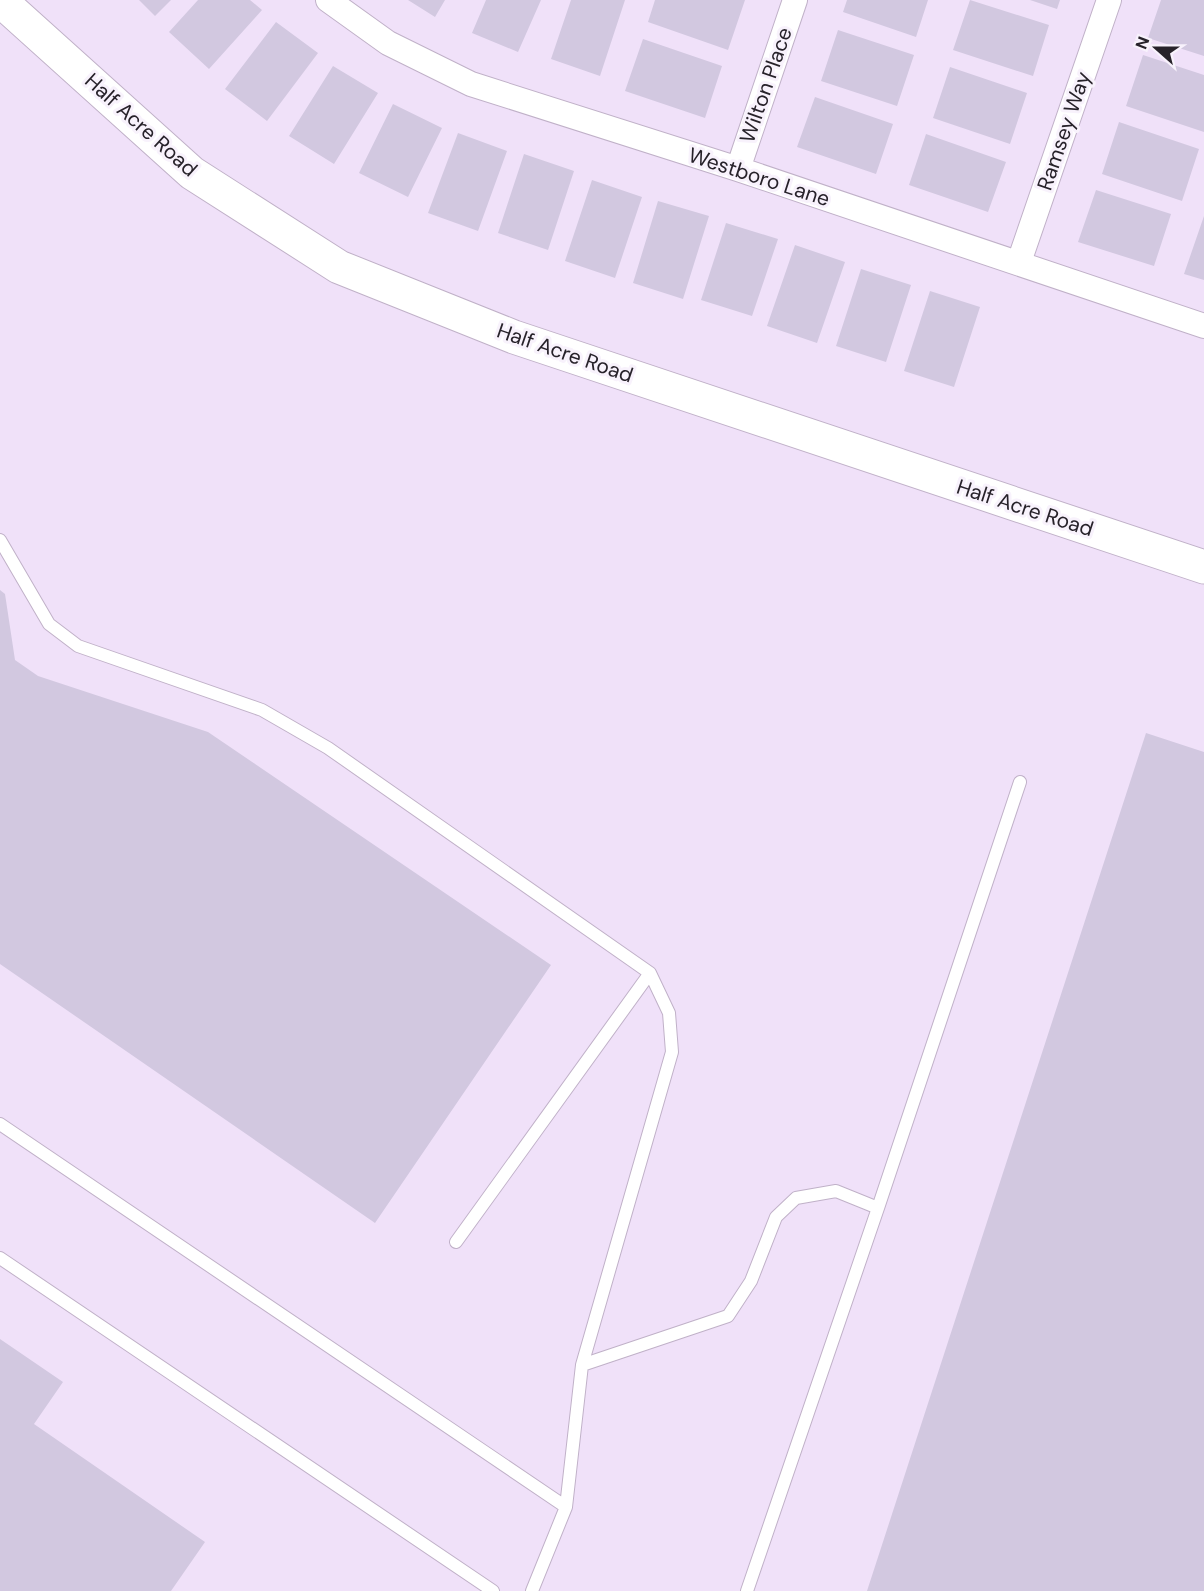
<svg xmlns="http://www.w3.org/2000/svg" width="1204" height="1591" font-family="'DM Sans',sans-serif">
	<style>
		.building { fill: #d2c8e0 }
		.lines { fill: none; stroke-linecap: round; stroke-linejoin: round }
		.lane-casing { stroke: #c0b1c8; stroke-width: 14 }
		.street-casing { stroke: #c0b1c8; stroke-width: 26 }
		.secondary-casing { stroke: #c0b1c8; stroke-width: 35 }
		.lane { stroke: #fff; stroke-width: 12 }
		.street { stroke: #fff; stroke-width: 24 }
		.secondary { stroke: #fff; stroke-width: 33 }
		.labels { text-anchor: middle; stroke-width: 6; stroke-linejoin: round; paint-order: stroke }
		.street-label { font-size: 21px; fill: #27222a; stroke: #f8f2fc }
	</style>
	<rect width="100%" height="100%" fill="#f0e1f9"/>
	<!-- building -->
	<path class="building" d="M139,0H171L155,16Z
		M198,0H250L262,10L209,69L169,32Z
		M408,0H445L435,17Z
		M486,0H541L518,52L472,33Z
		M571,0H625L600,76L551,59Z
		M655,0H745L728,50L648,22Z
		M847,0H928L916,37L843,12Z
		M970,0L1049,25L1033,76L953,50Z
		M1030,0H1060L1057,9Z
		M1161,0H1204V56L1148,38Z
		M276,22L318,53L267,121L225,89Z
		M838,30L914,55L897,106L821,81Z
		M643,39L722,66L705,118L625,91Z
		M1143,55L1204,75V132L1126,106Z
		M333,66L378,93L334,164L289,136Z
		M950,67L1027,93L1010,144L933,118Z
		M815,97L893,124L876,174L797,147Z
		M393,104L442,128L408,197L359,173Z
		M1119,122L1199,149L1182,201L1102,174Z
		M458,133L507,151L478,231L428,213Z
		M926,134L1006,162L988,212L909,185Z
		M524,154L574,171L548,250L498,233Z
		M592,180L642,197L615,278L565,261Z
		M1096,190L1171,214L1154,266L1078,242Z
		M658,201L709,216L683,299L633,283Z
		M1204,216V280L1184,274Z
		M726,223L778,239L752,316L701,300Z
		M795,245L845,262L817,343L767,326Z
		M861,269L911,285L886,362L836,346Z
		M930,291L980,307L954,387L904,371Z
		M0,590L5,594L15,660L38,676L208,732L551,965L375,1223L0,964Z
		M1146,733L1204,752V1591H867Z
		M0,1339L63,1382L34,1424L205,1542L171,1591H0Z"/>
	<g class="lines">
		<defs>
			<path id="lane" d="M0,540L49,624L78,646L262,710L328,748L650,973L669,1013L672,1052L582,1365L566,1507L532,1591
				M0,1124L566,1507
				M878,1208L1020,782
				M456,1242L650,973
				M0,1258L493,1591
				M582,1365L728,1316L751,1281L776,1217L796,1198L836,1191L878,1208L747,1591"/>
			<path id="street" d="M328,0L388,43L471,84L738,169L1204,326
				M738,169L795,0
				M1019,262L1109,0"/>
			<path id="secondary" d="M0,0L192,173L339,267L514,337L1204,567"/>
		</defs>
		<!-- lane casing -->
		<use href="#lane" class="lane-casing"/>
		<!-- street casing -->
		<use href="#street" class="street-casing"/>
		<!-- secondary casing -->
		<use href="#secondary" class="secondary-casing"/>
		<!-- lane -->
		<use href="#lane" class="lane"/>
		<!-- street -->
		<use href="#street" class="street"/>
		<!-- secondary -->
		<use href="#secondary" class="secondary"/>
	</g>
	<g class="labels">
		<!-- street labels -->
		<g class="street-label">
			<text transform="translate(766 85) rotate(-71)" y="7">Wilton Place</text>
			<text transform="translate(141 125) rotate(42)" y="7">Half Acre Road</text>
			<text transform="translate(1064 131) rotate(-71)" y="7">Ramsey Way</text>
			<text transform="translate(759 177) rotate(18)" y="7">Westboro Lane</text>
			<text transform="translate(565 353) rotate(19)" y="7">Half Acre Road</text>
			<text transform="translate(1025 508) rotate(18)" y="7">Half Acre Road</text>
		</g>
	</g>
	<!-- north arrow -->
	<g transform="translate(1156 48) rotate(291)" stroke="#f8f2fc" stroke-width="4.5" paint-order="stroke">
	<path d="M0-4.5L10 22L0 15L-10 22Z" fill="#27222a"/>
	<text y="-9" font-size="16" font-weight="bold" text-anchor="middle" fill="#27222a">N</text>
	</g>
</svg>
